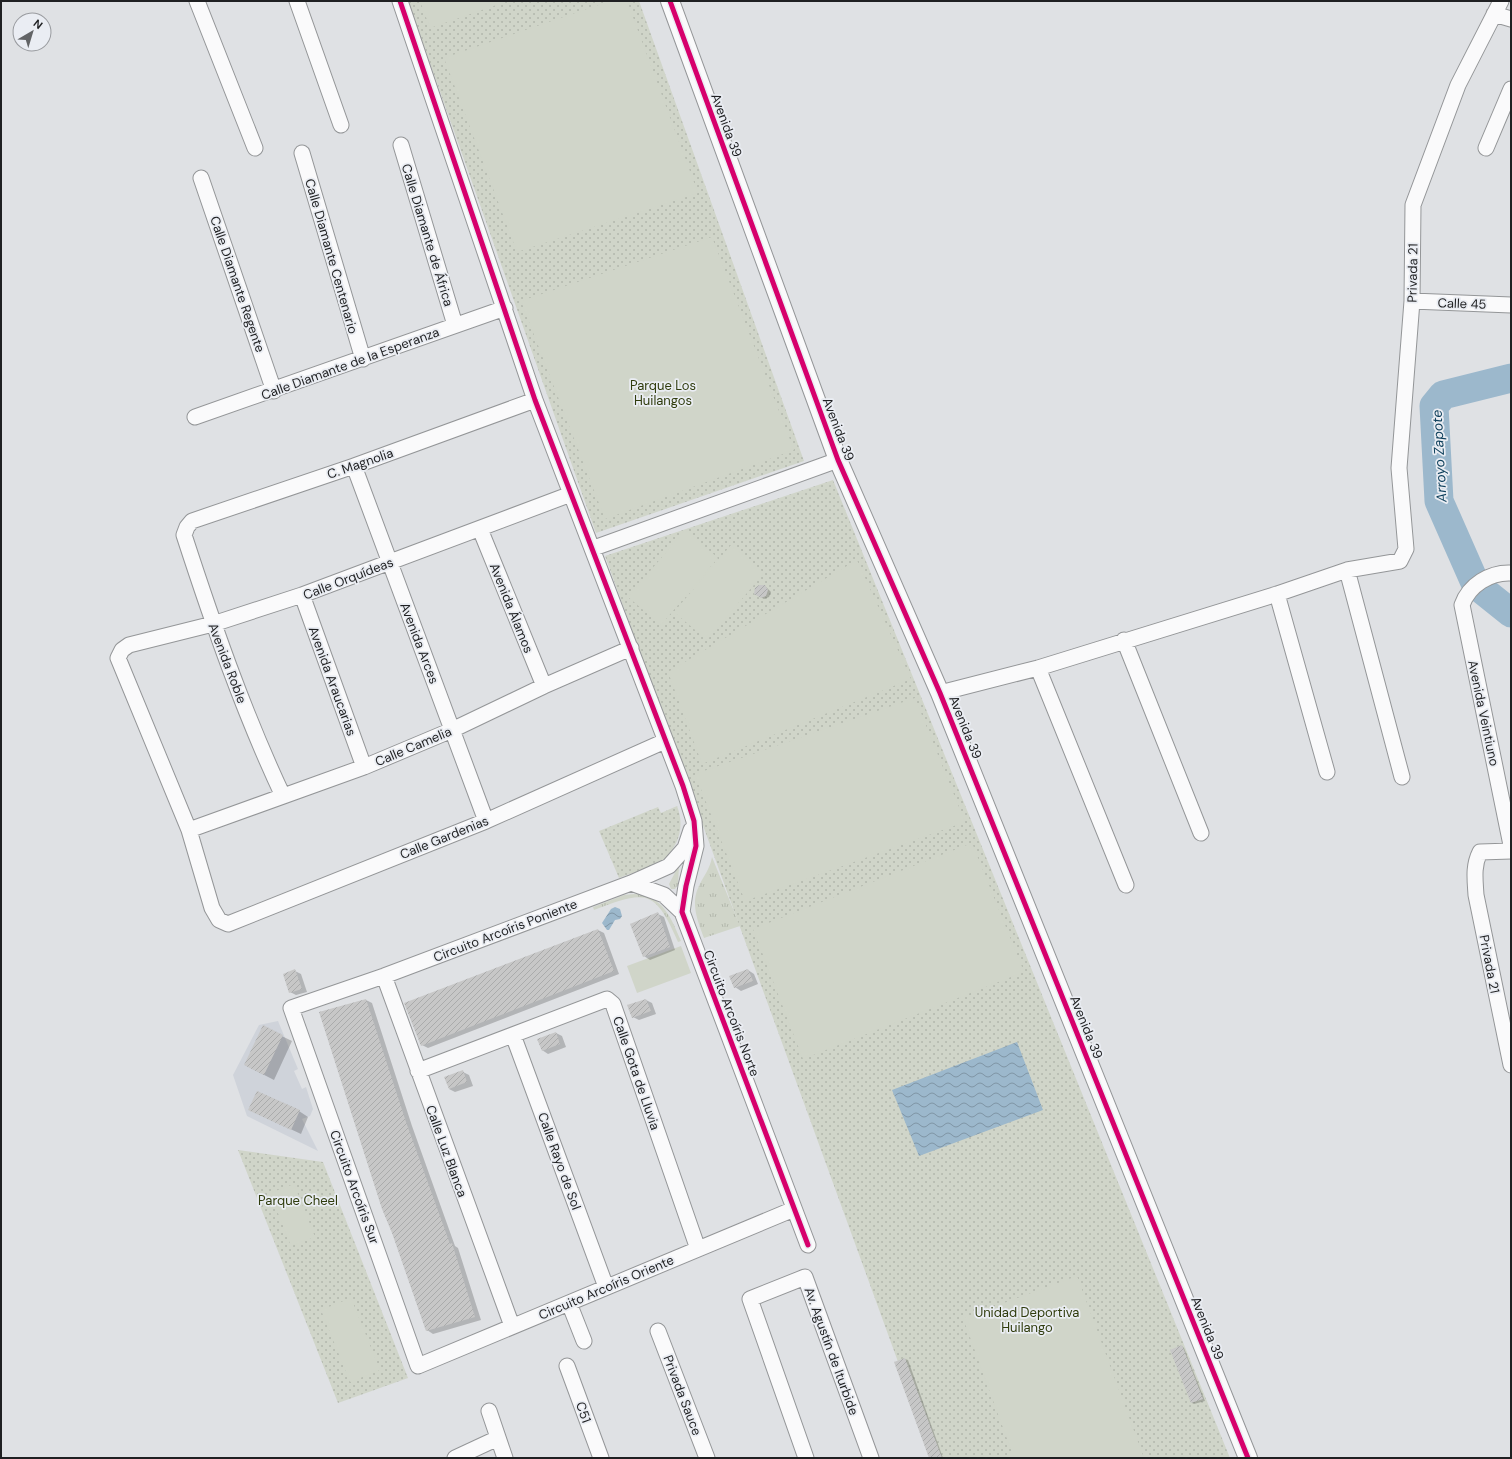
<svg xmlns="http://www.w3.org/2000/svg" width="1512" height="1459" font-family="'DM Sans',sans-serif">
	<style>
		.built { fill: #cfd3da }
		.grass { fill: url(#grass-tufts) }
		.park { fill: url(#park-dots) }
		.pitch { fill: #d0d5c9 }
		.water { fill: url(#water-waves) }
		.shadow { fill: #0003 }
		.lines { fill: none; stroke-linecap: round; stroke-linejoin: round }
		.river { stroke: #9cb8cc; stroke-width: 29 }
		.building { fill: url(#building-hatch) }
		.minor-casing { stroke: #949698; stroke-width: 17 }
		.tertiary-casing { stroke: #949698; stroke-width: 20 }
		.minor { stroke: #fafafb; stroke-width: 15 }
		.tertiary { stroke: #fafafb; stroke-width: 18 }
		.cycleway-casing { stroke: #eaedf3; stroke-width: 8 }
		.cycleway { stroke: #d6006c; stroke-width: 5 }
		.labels { text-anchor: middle; stroke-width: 3.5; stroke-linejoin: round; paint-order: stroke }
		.street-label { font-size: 13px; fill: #1f2022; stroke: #eaedf3 }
		.park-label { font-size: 13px; fill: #303c0d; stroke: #eaedf3 }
		.water-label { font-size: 14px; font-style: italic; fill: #0d3f5b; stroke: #eaedf3 }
	</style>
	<defs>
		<pattern id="grass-tufts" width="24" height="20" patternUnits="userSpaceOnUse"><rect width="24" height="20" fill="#d0d5c9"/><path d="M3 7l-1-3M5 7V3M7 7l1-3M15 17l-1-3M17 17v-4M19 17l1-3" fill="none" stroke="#b2b7ac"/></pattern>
		<pattern id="park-dots" width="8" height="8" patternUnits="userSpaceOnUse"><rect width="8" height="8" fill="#d0d5c9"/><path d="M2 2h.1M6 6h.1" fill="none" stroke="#b2b7ac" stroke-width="1.8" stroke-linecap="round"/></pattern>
		<pattern id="water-waves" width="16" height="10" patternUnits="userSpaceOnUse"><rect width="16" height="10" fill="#9cb8cc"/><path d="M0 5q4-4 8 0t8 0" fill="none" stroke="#7f95a5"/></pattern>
		<pattern id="building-hatch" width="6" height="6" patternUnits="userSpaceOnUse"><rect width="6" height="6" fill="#c7c7c7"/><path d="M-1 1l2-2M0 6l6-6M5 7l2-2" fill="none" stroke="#aaabab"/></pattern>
	</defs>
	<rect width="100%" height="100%" fill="#dfe1e4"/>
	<!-- built -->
	<path class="built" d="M278,1021L298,1069L294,1071L302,1089L306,1087L313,1109L310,1116L302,1119L318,1151L247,1116L233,1075L259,1025Z"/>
	<!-- grass -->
	<path class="grass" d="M712,857L740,926L704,938C698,922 690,903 699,886C704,875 710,869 712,857Z
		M679,865L678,885L675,889H671L669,884Z
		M634,894C663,895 671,918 681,941L678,942C655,889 646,890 594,910L593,907L624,895Z"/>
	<!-- park -->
	<path class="park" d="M408,1H639L804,461L596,533Z
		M833,480L1230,1458H933L605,556Z
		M677,806C685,826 679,846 663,860C655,866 629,874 619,878L599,831L658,807L661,813Z
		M238,1150L323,1162L408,1378L338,1403Z"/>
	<!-- pitch -->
	<path class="pitch" d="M420,1H508L430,28Z
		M610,1H627L698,193L517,252L444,58Z
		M712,237L794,450L605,519L521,301Z
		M685,530L718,558L661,625L628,597Z
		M731,545L764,573L707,640L674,612Z
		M857,560L911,679L702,764L668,672Z
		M915,698L965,822L745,901L695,774Z
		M972,843L1024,972L803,1059L753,929Z
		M681,946L691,973L637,993L627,966Z
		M294,1184L315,1237L291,1246L270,1193Z
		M1077,1276L1144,1458H1014L963,1318Z
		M351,1298L380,1370L350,1382L321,1310Z"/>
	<!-- water -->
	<path class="water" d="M615,907L620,909L622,916L620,919L615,920L609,930H607L602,923L611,909Z
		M1017,1042L1043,1110L919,1156L892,1090Z"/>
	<!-- shadow -->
	<path class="shadow" d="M765,586L771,592L769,597L764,599L755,594Z
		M658,914L664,917L675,950L650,960L644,956Z
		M598,930L604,933L619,974L428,1048L422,1045Z
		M748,970L754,974L758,984L741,991L735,987Z
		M295,971L301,974L307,992L296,995L290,992Z
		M366,1000L372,1003L412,1126L455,1246L458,1248L481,1320L433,1334L427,1330L321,1012Z
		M646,1000L652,1003L656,1014L639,1020L633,1017Z
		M263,1027L292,1041L274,1080L245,1065Z
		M556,1033L562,1036L566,1047L548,1054L542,1050Z
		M463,1072L469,1075L473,1086L455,1092L449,1089Z
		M250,1110L299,1111L308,1117L301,1134Z
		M1182,1346L1184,1348L1205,1401L1194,1404L1192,1403L1172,1350Z
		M905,1359L908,1360L943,1458H930Z"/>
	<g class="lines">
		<!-- river -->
		<path class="river" d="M1511,378L1443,395L1434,406L1439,501L1476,585L1511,613"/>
	</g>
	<!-- building -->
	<path class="building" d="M759,585H765L768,590L766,596L761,598L754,594L755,588Z
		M658,912L670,947L643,957L630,924Z
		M598,929L614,971L421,1046L404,1003Z
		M295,969L302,989L289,993L283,974Z
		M748,969L753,981L734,988L729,976Z
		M366,999L406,1122L450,1244L452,1243L475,1317L426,1331L392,1233L382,1209L319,1012Z
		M646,999L651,1011L632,1018L627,1005Z
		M263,1025L283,1035L264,1075L244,1065Z
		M556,1032L560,1044L542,1051L537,1039Z
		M463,1070L467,1082L449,1089L444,1077Z
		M257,1091L300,1110L291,1130L248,1110Z
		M1182,1345L1203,1399L1191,1403L1170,1350Z
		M905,1358L942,1458H929L894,1362Z"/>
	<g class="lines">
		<defs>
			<path id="minor" d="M197,1L255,148
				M297,1L341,125
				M400,1L535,400L683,786L694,821L696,846L686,886L682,912L808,1245
				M1494,14L1511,19
				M401,145L455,325
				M1486,148L1511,89
				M302,153L363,359
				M201,178L274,391
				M1412,301L1511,305
				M195,417L505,308
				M354,466L486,821
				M571,494L302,595L213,624L129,645L122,650L118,658L189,830L212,908L219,920L228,924L486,821L665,741
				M480,529L544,686
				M594,548L838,460
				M1347,570L1402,777
				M1511,573C1490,572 1469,585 1462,605L1511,845
				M1277,594L1327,772
				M302,595L364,767
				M1124,640L1201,833
				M1038,668L1126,885
				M940,693L1038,668L1277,594L1347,570L1400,561L1406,549L1399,468L1412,301L1413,205L1458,85L1501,1
				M283,796C243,711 213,624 184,535L187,527L192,521L354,466L535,400
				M189,830L364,767L452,730L544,686L631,648
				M691,830L685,848L669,866L631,883L384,976L291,1008L418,1366L794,1209
				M1511,851L1480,852C1473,866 1475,879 1476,895L1511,1065
				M631,883L664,895L682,912
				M384,976L512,1326
				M513,1035L606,1287
				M418,1071L607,999L613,1004L698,1249
				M569,1303L584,1341
				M658,1331L707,1458
				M567,1366L601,1458
				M489,1411L505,1458
				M455,1458L498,1438
				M806,1458L750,1299L805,1277L871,1458"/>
			<path id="tertiary" d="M670,1L838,460L940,693L1248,1458"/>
		</defs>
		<!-- minor casing -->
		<use href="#minor" class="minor-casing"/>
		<!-- tertiary casing -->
		<use href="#tertiary" class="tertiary-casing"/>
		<!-- minor -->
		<use href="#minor" class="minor"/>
		<!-- tertiary -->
		<use href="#tertiary" class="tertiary"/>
		<defs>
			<path id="cycleway" d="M400,1L535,400L683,786L694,821L696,846L686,886L682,912L808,1245
				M670,1L838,460L940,693L1248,1458"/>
		</defs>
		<!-- cycleway casing -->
		<use href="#cycleway" class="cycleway-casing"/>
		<!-- cycleway -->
		<use href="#cycleway" class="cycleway"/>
	</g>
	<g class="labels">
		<!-- street labels -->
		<g class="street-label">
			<text transform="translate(727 125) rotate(70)" y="5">Avenida 39</text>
			<text transform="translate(428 235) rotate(73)" y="5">Calle Diamante de África</text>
			<text transform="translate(332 256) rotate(74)" y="5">Calle Diamante Centenario</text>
			<text transform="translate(1412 273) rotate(-89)" y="5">Privada 21</text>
			<text transform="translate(238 284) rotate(71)" y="5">Calle Diamante Regente</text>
			<text transform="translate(1462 303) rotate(2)" y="5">Calle 45</text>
			<text transform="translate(350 363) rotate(-20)" y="5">Calle Diamante de la Esperanza</text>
			<text transform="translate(839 429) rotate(69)" y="5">Avenida 39</text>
			<text transform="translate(360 463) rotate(-19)" y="5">C. Magnolia</text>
			<text transform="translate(348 578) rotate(-21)" y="5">Calle Orquídeas</text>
			<text transform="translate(512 608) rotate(68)" y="5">Avenida Álamos</text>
			<text transform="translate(420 643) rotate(69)" y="5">Avenida Arces</text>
			<text transform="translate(228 663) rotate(69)" y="5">Avenida Roble</text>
			<text transform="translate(333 681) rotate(70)" y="5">Avenida Araucarias</text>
			<text transform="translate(1484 713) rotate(78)" y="5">Avenida Veintiuno</text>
			<text transform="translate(966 727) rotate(68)" y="5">Avenida 39</text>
			<text transform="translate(413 746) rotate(-23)" y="5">Calle Camelia</text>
			<text transform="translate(444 837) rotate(-22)" y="5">Calle Gardenias</text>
			<text transform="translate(505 930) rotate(-21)" y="5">Circuito Arcoíris Poniente</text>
			<text transform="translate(1490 964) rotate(79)" y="5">Privada 21</text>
			<text transform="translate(732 1013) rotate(69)" y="5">Circuito Arcoíris Norte</text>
			<text transform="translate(1087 1027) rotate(68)" y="5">Avenida 39</text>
			<text transform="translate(637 1073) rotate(71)" y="5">Calle Gota de Lluvia</text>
			<text transform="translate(447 1151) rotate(70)" y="5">Calle Luz Blanca</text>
			<text transform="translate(560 1161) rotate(70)" y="5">Calle Rayo de Sol</text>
			<text transform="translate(355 1187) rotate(70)" y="5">Circuito Arcoíris Sur</text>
			<text transform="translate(606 1287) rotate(-23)" y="5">Circuito Arcoíris Oriente</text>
			<text transform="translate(1208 1328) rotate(68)" y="5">Avenida 39</text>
			<text transform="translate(832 1351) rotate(70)" y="5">Av. Agustín de Iturbide</text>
			<text transform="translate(683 1395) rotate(69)" y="5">Privada Sauce</text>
			<text transform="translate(584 1412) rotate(70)" y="5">C51</text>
		</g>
		<!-- park labels -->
		<g class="park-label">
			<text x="663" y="390">Parque Los<tspan x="663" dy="15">Huilangos</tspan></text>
			<text x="298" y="1205">Parque Cheel</text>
			<text x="1027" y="1317">Unidad Deportiva<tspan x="1027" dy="15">Huilango</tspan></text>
		</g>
		<!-- water labels -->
		<g class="water-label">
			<text transform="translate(1439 456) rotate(-93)" y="5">Arroyo Zapote</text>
		</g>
	</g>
	<!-- border -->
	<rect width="1512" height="1459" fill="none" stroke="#1f2022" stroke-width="4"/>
	<!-- north arrow -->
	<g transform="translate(32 32) rotate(38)"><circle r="19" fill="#eaedf3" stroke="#999b9f"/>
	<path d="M0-3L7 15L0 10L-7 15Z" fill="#626466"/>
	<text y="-6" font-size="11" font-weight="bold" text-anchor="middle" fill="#1f2022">N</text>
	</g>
</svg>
